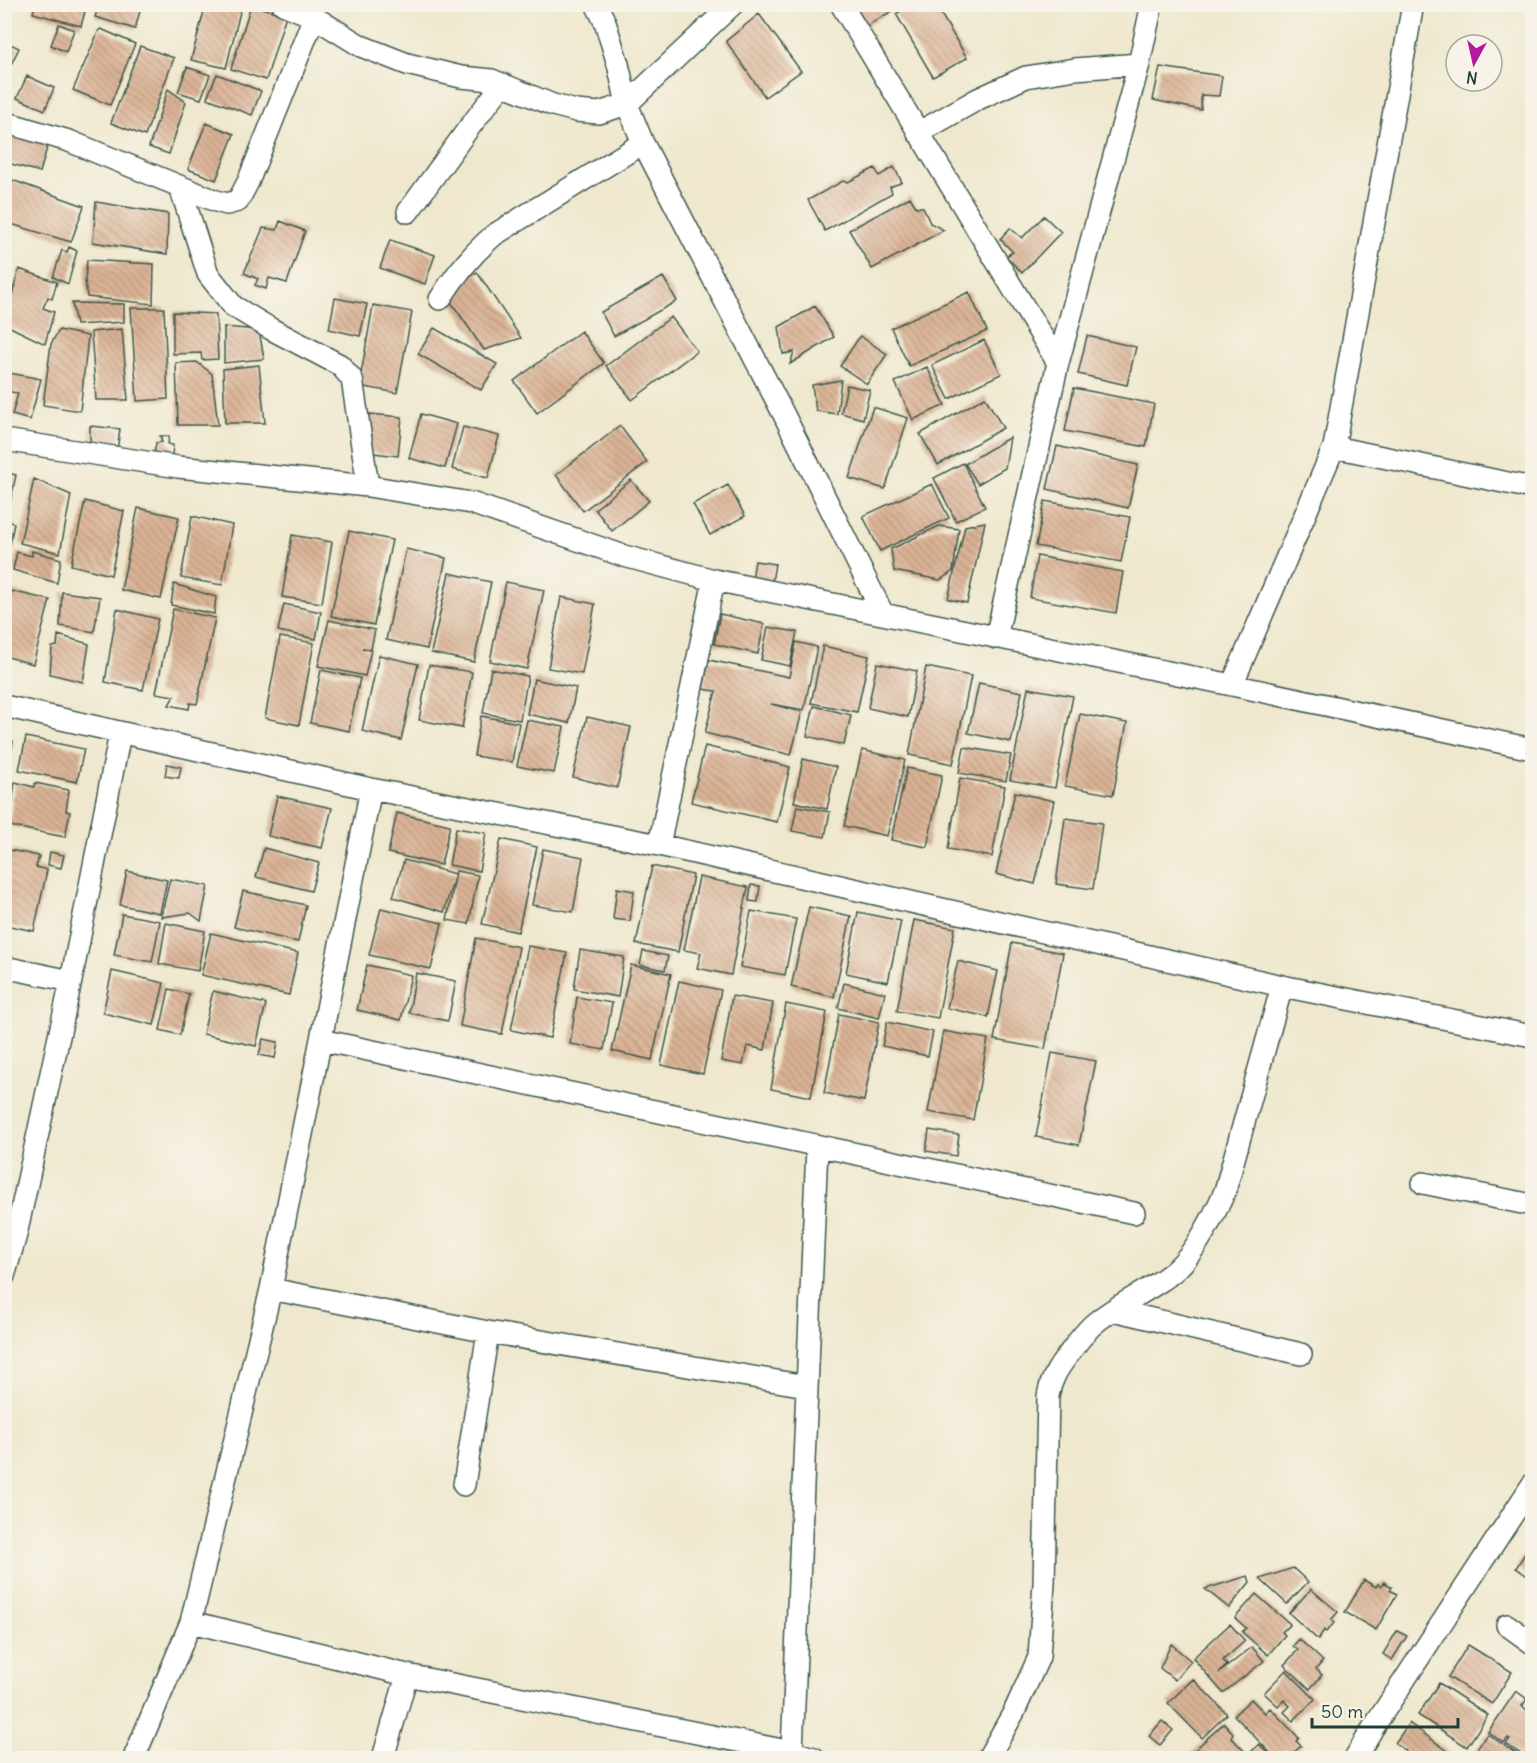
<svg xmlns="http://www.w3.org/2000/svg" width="1537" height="1763" font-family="Delius,sans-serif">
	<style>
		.building { fill: url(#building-back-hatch) }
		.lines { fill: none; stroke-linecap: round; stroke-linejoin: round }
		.minor-casing { stroke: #3e574b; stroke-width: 24 }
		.minor { stroke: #fff; stroke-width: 21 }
	</style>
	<defs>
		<pattern id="building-back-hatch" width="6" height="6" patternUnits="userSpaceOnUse" patternTransform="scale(1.5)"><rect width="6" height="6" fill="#dbb395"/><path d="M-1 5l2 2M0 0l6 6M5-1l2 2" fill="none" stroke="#b1937a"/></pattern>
	</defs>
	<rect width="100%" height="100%" fill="#f7f3e8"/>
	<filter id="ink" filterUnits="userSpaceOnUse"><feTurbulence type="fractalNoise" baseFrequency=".0167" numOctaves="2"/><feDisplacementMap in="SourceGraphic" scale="12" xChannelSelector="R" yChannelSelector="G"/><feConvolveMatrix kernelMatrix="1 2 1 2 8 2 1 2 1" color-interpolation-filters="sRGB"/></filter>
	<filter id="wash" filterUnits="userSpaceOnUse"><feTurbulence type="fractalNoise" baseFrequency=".008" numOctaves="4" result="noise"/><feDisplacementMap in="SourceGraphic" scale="24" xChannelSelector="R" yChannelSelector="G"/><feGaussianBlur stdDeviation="1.35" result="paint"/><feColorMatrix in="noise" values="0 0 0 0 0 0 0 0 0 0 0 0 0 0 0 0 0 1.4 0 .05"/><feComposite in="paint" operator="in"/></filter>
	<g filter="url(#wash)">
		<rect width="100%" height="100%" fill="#efe8ce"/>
		<g id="blocks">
			<!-- building -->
			<path class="building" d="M35,4H87L81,26L33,13Z
				M99,4H142L135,29L95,17Z
				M206,4H242L226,68L191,60Z
				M849,4H897L899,7L863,28Z
				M912,4H935L967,58L933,77L896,14Z
				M251,5L286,15L266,80L231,69Z
				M759,14L801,71L765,97L726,41Z
				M59,24L74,30L66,52L51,45Z
				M101,29L135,44L110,105L73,90L99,30Z
				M4,41L19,48L4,79Z
				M140,46L174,58L145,136L111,123Z
				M187,67L210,75L201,99L178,92Z
				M1160,67L1222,76L1219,96L1201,95V110L1153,100Z
				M217,74L261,91L252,115L207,98Z
				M27,76L54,88L45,110L17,98Z
				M168,89L186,102L169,154L149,147Z
				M206,123L234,134L216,180L188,169Z
				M4,128L49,141L40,172L4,162Z
				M894,167L902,182L890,187L892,193L825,231L808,200L843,181L848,182L875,168L879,176Z
				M4,177L84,206L71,242L4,222Z
				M910,197L916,207H923L930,223L944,230L872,269L849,230Z
				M96,202L168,214L167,254L93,242Z
				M1044,216L1061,232L1022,273L1006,256L1013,252L1000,239L1010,228L1022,238Z
				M280,221L305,231L287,283L269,278L266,289L255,285L258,279L244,273L263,228L277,230Z
				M390,240L435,255L425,284L380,268Z
				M69,247L77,251L68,284L53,277L62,250L67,252Z
				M87,260L154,264L153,304L87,297L85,280Z
				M19,269L57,282L52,299L48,297L43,308L54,312L45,344L4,324Z
				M477,272L521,338L484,350L445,293Z
				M663,277L677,301L614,336L601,312Z
				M969,292L987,331L909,366L891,328Z
				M335,298L367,304L360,336L329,329Z
				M72,303L124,304V322L76,325Z
				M373,305L412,312L397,393L359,386Z
				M815,306L834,337L790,364L794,352L783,354L779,327Z
				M131,308H164L168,399L137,401Z
				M173,312L216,314L218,359L202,360L201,353L173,354Z
				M671,317L697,351L632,400L606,366Z
				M224,327L259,330L264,359L224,363Z
				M434,328L497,364L481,390L418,354Z
				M122,329L128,400H96L91,332Z
				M59,330L88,336L80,411L43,405L51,344Z
				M581,331L604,363L537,413L514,381Z
				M860,336L887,354L867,384L840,366Z
				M1087,336L1136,347L1127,385L1078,374Z
				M984,340L1001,374L949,399L932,365Z
				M197,362L212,374L218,425H178L176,363Z
				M259,365L265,423H225L223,369Z
				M927,367L945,405L913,420L895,382Z
				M4,372L41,379L30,420L12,415L18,393L4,391Z
				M841,380L837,414L816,411L812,385Z
				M847,385L870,390L863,419L841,413Z
				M1074,388L1154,404L1146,447L1065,431Z
				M985,397L1003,428L938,465L920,434Z
				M873,407L908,418L885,489L849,478Z
				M369,414L402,417L398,456L365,452Z
				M421,414L457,424L445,468L409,458Z
				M90,426L120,429L117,451L90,449Z
				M620,426L647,462L583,511L556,475Z
				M463,427L499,436L488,478L452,469Z
				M160,436H169L168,444L173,445L172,455H154L156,443L162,442Z
				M1010,437L1005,468L978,484L965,464Z
				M1057,446L1138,465L1128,508L1047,489Z
				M963,463L985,507L956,521L934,478Z
				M4,472L16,475L7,517L4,516Z
				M34,479L71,495L60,553L20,543Z
				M631,480L649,501L612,531L595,509Z
				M932,484L949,518L880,551L863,516Z
				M728,485L745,516L710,535L693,504Z
				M85,501L124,511L111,575L71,565Z
				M1045,501L1130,517L1121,562L1036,546Z
				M138,508L179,517L161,599L121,590Z
				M192,516L232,525L222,585L181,578Z
				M5,521L14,523L6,565H5Z
				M985,522L967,603L948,599L965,526Z
				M939,526L959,529L953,571L940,580L894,571L891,549Z
				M349,531L392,540L374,625L331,616Z
				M292,535L332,542L322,603L282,597Z
				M406,549L446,558L427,649L386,640Z
				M32,551L61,559L57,583L13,570L17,552L32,556Z
				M1037,556L1123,572L1116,613L1030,598Z
				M755,561L775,564L772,582L752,579Z
				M449,573L491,582L474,662L431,653Z
				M506,582L544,590L527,669L490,661Z
				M174,584L216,597L214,614L171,605Z
				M11,591L50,600L33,664L4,656V621Z
				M62,592L100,597L94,632L60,626Z
				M561,597L595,604L582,674L548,668Z
				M284,604L321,612L316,639L278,631Z
				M117,609L158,619L143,690L105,682Z
				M173,609L215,618L197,704L190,703L189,709L169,705L174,696L156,693Z
				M720,614L764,624L758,654L714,644Z
				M329,620L375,630L371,649L362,648L371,650L365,676L318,666Z
				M768,627L797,632L790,666L761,660Z
				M58,635L89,644L83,682L50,674L52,647L57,646Z
				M280,637L314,643L299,725L265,718Z
				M796,642L817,647L804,710L771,704L802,712L791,755L705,733L716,691L703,689L709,660L789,677Z
				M823,646L869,656L857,712L811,703Z
				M379,655L418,664L401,740L362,731Z
				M877,663L917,671L908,717L868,708Z
				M429,665L472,672L462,728L419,720Z
				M926,667L971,676L953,764L909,755Z
				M491,669L528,676L520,720L483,713Z
				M321,670L360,678L349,731L310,723Z
				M534,679L576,688L569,723L527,714Z
				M979,683L1022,692L1011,742L968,733Z
				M1028,688L1073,696L1055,788L1010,780Z
				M814,706L851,715L844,745L807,736Z
				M1080,714L1127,723L1113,795L1065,786Z
				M481,716L519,723L512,762L474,756Z
				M587,717L631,727L617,788L573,777Z
				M527,720L564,727L554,773L517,766Z
				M26,737L84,749L77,782L19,770Z
				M4,739L13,741L6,780H4Z
				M705,746L790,767L777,822L691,802Z
				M964,747L1011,755L1006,781L959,773Z
				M862,750L905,760L887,836L844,826Z
				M803,759L836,767L827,809L794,802Z
				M167,764L181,767L179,778L165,776Z
				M907,768L942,775L927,847L891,840Z
				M960,778L1005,786L992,857L948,849Z
				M15,782L34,787L35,783L69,790L66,811L70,812L65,837L9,826Z
				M1015,792L1054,801L1035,884L996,874Z
				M277,796L332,808L322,848L268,836Z
				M797,806L830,812L825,837L792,831Z
				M397,813L450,825L441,865L388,853Z
				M1065,818L1102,823L1093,889L1056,884Z
				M456,828L486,833L479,871L449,865Z
				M501,839L537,847L518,932L482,924Z
				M264,848L319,863L311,891L256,877Z
				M5,849L39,856L36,867L47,870L34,931L5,925Z
				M543,849L583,857L573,912L532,905Z
				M50,852L64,855L61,868L48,865Z
				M404,860L455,874L444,912L393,897Z
				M652,866L693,875L678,952L636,944Z
				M127,871L167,880L160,913L120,905Z
				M456,871L478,875L469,924L447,920Z
				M699,877L748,887L731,975L697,968L701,953L684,950Z
				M170,879L208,886L201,921L190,913L161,917Z
				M751,885L760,886L758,902L749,901Z
				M617,888L634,891L630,921L613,919Z
				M243,891L306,905L298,942L234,927Z
				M809,907L851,916L834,997L791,987Z
				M381,908L442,923L431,969L369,955Z
				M751,911L796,919L785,975L740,967Z
				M858,912L901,921L888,982L846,973Z
				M122,914L160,921L152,962L114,955Z
				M914,920L955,928L938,1018L897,1011Z
				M166,923L205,931L198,971L159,964Z
				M211,933L298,953L289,995L201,975Z
				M476,938L519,947L502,1034L460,1026Z
				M1012,943L1063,953L1045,1049L994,1040Z
				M528,946L567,953L550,1038L511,1030Z
				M580,950L624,957L618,997L574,989Z
				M643,951L668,956L665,970L640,965Z
				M958,961L998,971L988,1017L947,1008Z
				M367,965L411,975L401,1020L357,1010Z
				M631,965L671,974L652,1060L612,1051Z
				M112,971L164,983L154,1025L103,1013Z
				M416,973L456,981L448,1021L409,1013Z
				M679,981L721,990L703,1074L661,1065Z
				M844,983L885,993L879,1018L838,1008Z
				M169,989L189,994L180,1035L160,1030Z
				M213,991L266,1004L256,1046L203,1034Z
				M732,996L773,1003L765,1050L747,1046L743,1065L721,1061Z
				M577,997L612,1003L604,1050L570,1044Z
				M786,1004L827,1012L811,1097L771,1089Z
				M839,1014L879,1022L864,1101L824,1093Z
				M887,1022L933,1032L928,1056L882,1046Z
				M943,1031L988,1039L973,1120L928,1112Z
				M263,1039L278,1042L275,1058L259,1055Z
				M1052,1053L1096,1061L1079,1145L1036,1137Z
				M929,1130L959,1135L956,1156L926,1151Z
				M1532,1542V1579L1516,1568Z
				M1293,1568L1308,1582L1287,1604L1260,1579Z
				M1248,1576L1250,1582L1229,1608L1205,1589Z
				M1364,1580L1376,1587L1378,1584L1381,1586L1384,1582L1392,1587L1390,1590L1397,1594L1376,1630L1345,1612Z
				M1311,1589L1338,1612L1331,1620L1334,1623L1326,1632L1324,1630L1318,1640L1289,1613Z
				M1256,1594L1290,1624L1282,1632L1285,1635L1268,1655L1242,1632L1246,1628L1235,1618Z
				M1230,1624L1245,1641L1223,1660L1227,1665L1219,1673L1252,1647L1264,1661L1223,1693L1193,1658Z
				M1397,1631L1407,1636L1392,1660L1383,1654Z
				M1299,1639L1323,1661L1316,1669L1322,1675L1310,1689L1284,1665L1298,1650L1293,1646Z
				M1171,1644L1191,1661L1175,1680L1160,1668Z
				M1468,1645L1512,1672L1492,1704L1448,1677Z
				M1286,1670L1315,1699L1293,1721L1284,1712L1290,1706L1284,1700L1278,1706L1264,1693Z
				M1193,1679L1227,1714L1202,1738L1168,1703Z
				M1439,1683L1488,1715L1467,1747L1418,1715Z
				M1516,1691L1527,1699L1522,1706L1532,1714V1743L1524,1756L1506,1744L1510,1739L1508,1738L1504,1743L1488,1732Z
				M1251,1699L1265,1713L1270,1708L1299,1738L1296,1741L1301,1746L1291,1755L1294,1758H1275L1234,1715Z
				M1162,1721L1173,1730L1160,1745L1149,1736Z
				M1224,1723L1233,1733L1231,1737L1248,1755L1259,1744L1273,1758H1188L1187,1757Z
				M1409,1723L1456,1757L1454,1758H1405L1402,1756L1406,1751L1395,1743Z
				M1487,1734L1523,1758H1471Z"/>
		</g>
	</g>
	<g filter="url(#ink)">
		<use href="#blocks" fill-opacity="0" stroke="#3e574b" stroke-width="1.5"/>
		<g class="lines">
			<defs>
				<path id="minor" d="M283,4L314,17L361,46L407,64L461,77L492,80L553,105L576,111L599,113L627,104L733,4
					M596,4L605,22L618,64L627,104L643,143L784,415L883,614
					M841,4L1058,363
					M4,122L69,141L216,201L227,204L238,201L248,182L314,17
					M918,133L978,99L1026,77L1075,69L1139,64
					M180,187L208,274L233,306L271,329L340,365L352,379L368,486
					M408,212L468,129L503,84
					M440,299C455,275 472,254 494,235L643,143
					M4,440L178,467L368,486L471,503L624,556L714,580L1232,685L1532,749
					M1334,447L1532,488
					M996,638L1058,363L1139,64L1152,4
					M1232,685L1334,447L1413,4
					M4,706L371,789L659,845L1282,986L1532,1036
					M659,845L714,580
					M4,967L71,981
					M321,1040L1134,1213
					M1423,1183L1532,1205
					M4,1276L16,1235L71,981L120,734
					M271,1289L488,1332L806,1386
					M1113,1310L1301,1354
					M464,1485L488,1332
					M191,1622L407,1675L792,1752L814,1758
					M1507,1625L1532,1643
					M792,1752L817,1147
					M134,1758L191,1622L271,1289L371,789
					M383,1758L407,1675
					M988,1758L1014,1712L1039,1657L1044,1583L1048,1396C1051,1379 1058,1368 1068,1355C1076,1344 1085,1331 1095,1323C1117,1304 1146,1293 1169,1275C1193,1258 1213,1218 1225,1191L1282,986
					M1355,1758L1373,1728L1532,1485"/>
			</defs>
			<!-- minor casing -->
			<use href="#minor" class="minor-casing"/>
			<!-- minor -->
			<use href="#minor" class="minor"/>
		</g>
	</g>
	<!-- margin -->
	<rect width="1537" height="1763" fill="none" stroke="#f7f3e8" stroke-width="24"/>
	<!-- north arrow -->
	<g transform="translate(1474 63) rotate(188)"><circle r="28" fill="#f7f3e8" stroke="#a1aaa0" stroke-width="1.5"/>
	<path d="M0-4.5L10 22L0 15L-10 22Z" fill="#b5179e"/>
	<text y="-9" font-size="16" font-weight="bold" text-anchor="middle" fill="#1f3d34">N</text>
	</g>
	<!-- scale -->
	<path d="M1312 1718v9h146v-9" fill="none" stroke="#1f3d34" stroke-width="3"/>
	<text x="1321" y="1718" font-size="18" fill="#1f3d34" stroke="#f7f3e8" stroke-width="4.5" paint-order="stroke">50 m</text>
</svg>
